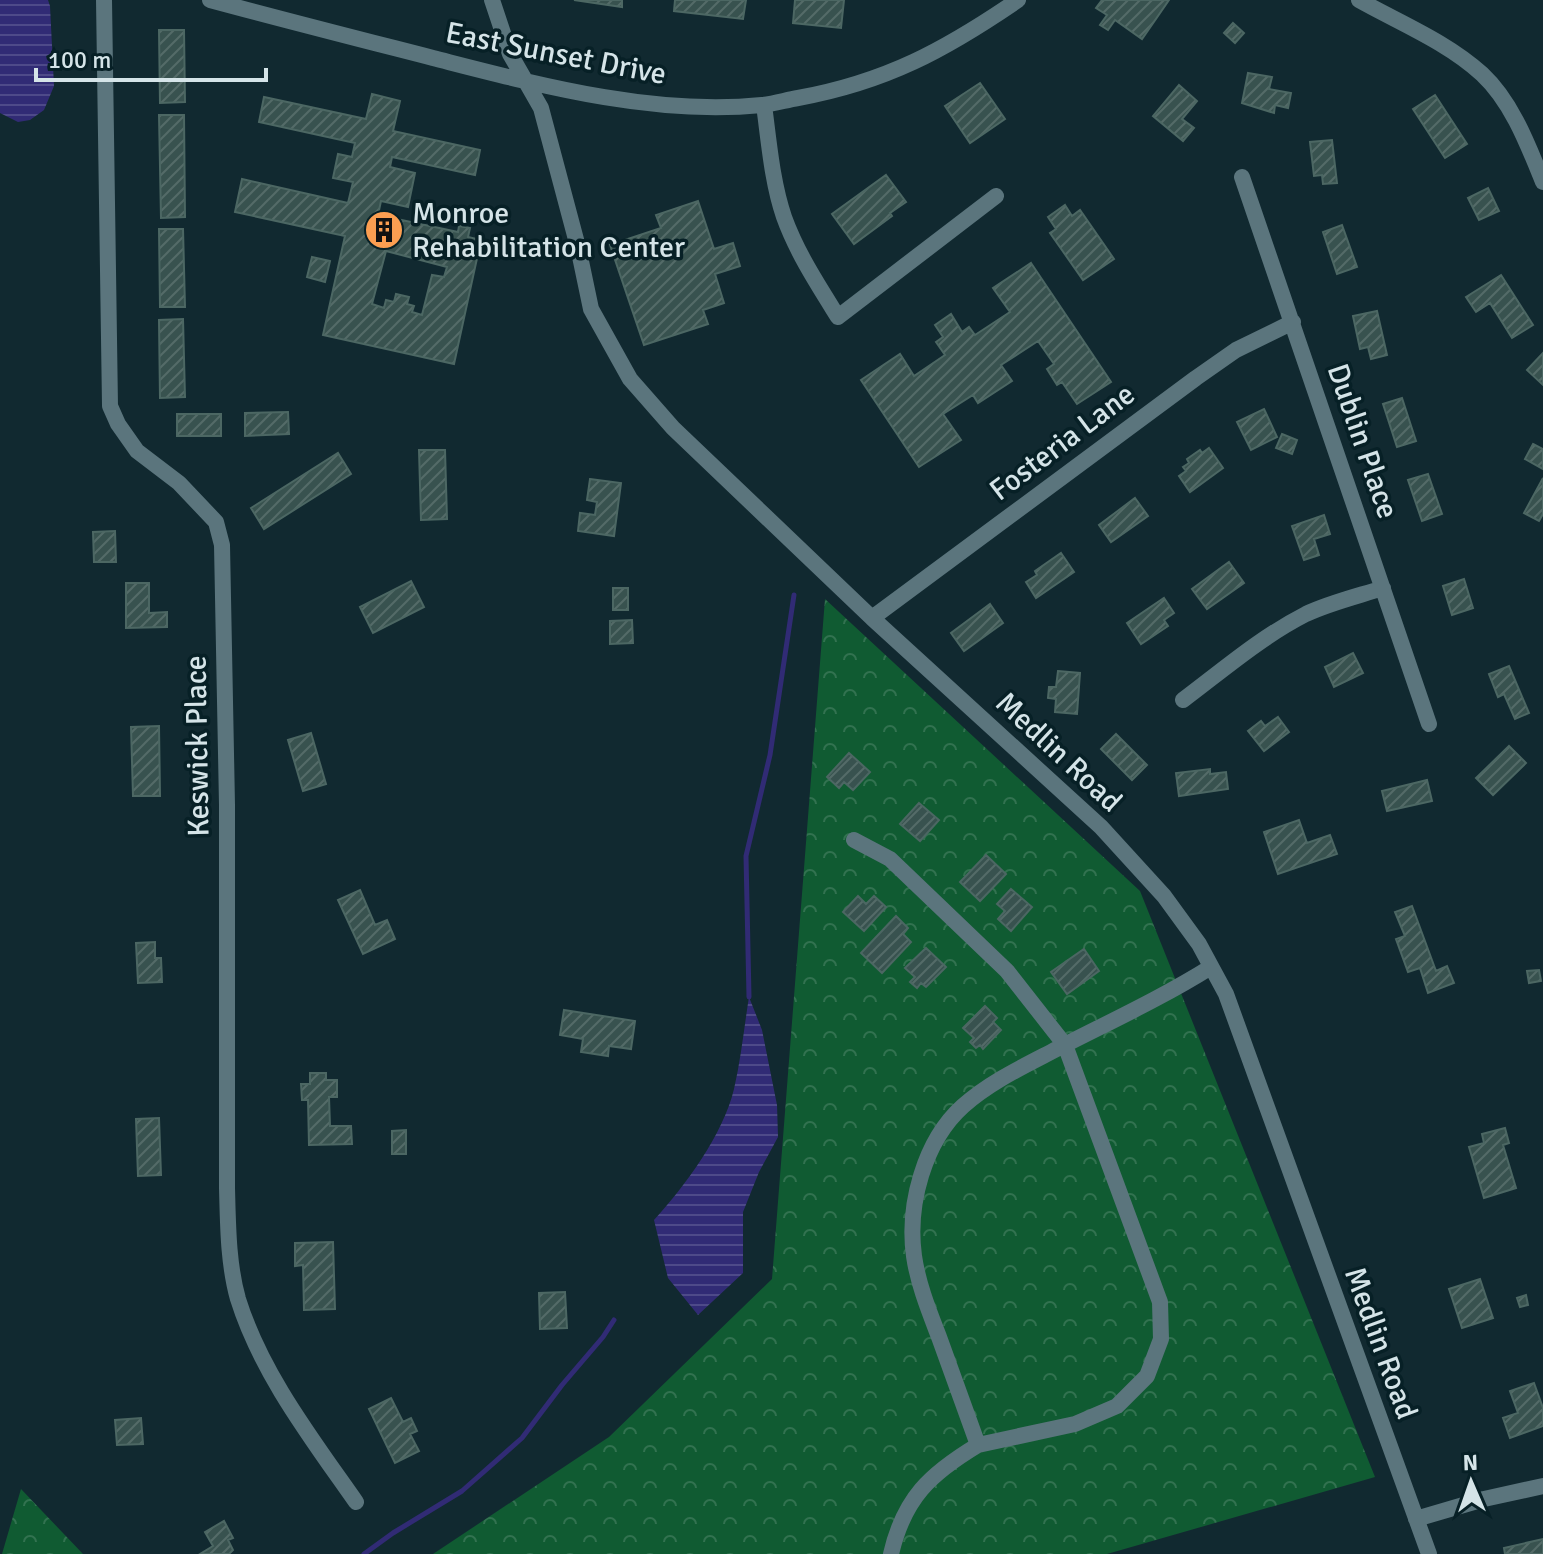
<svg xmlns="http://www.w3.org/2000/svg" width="1543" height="1554" font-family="Signika,sans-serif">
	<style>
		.forest { fill: url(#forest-crowns) }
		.water { fill: url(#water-rules) }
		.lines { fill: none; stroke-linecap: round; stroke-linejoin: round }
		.stream { stroke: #312b75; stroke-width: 5 }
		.building { fill: url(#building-hatch); stroke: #4c6763; stroke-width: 2; fill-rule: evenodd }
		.minor { stroke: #5b757d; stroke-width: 16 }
		.labels { text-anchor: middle; stroke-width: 7; stroke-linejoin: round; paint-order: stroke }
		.street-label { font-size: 30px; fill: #d5e4e8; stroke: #072026 }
		.poi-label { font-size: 30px; fill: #d5e4e8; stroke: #072026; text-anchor: start }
	</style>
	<defs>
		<pattern id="forest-crowns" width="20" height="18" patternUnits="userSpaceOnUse" patternTransform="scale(2)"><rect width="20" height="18" fill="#105b32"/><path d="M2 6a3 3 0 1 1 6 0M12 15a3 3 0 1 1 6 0" fill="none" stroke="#327250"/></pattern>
		<pattern id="water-rules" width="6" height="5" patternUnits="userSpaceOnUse" patternTransform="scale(2)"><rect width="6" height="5" fill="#312b75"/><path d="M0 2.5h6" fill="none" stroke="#4e4a89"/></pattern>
		<pattern id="building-hatch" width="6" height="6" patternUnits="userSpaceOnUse" patternTransform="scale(2)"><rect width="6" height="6" fill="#38524f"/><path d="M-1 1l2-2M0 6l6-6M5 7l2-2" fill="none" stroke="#546b68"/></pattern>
	</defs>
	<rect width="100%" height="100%" fill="#112930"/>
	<!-- forest -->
	<path class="forest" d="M825,599L1140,891L1375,1477L1107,1554H433L609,1437L772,1279Z
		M21,1489L83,1554H2Z"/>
	<!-- water -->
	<path class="water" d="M0,0H48L50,6L54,86L44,110L30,120L18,122L0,113Z
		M749,997L762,1030L777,1105L778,1137L759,1172L743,1212V1273L698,1315L668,1278L654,1220C685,1186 723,1135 734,1089C741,1059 744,1028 749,997Z"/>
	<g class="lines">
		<!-- stream -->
		<path class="stream" d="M749,997L746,856L770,755L794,595
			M364,1554L393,1533L462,1491L522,1438L562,1385L603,1337L614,1320"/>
	</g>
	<!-- building -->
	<path class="building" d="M574,0H622V7Z
		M675,0H746L743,19L674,11Z
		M795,0H844L841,28L793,23Z
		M1102,0H1169L1142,39L1115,20L1108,30L1100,25L1107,15L1096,8Z
		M1233,23L1244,33L1235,43L1224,33Z
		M159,30H184L185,102L160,103Z
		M1248,73L1272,77L1269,89L1291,93L1288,108L1275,105L1274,113L1242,103Z
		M980,83L1005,119L970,143L945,106Z
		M1179,85L1197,101L1182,119L1194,128L1183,141L1153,116Z
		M372,94L400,101L393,131L480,150L475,175L392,157L390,167L415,173L408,207L381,201L378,215L458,232L459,226L470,228L468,237L481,240L454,364L323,335L345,236L235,212L242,179L348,203L353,182L333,178L338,154L352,157L355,143L259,122L264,97L366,119ZM386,251L447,267L444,277L432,275L422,315L412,312L414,306L407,304L409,297L396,294L394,302L386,300L384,308L372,304Z
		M1435,95L1467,144L1445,158L1413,109Z
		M159,115H184L185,217L161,218Z
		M1332,140L1337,183L1323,184L1322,175L1314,176L1310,142Z
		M886,175L906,202L890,213L892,216L854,244L832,214Z
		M1488,188L1499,211L1479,220L1468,198Z
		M698,201L714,249L733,243L740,266L715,274L724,303L703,310L708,324L644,345L610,245L661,228L656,215Z
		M1065,205L1072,216L1080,210L1114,259L1083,280L1050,233L1056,229L1048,217Z
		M1342,225L1357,267L1337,274L1323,232Z
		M159,229H183L185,307H160Z
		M312,257L330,261L325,282L307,277Z
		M1031,263L1111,382L1077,404L1062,382L1057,385L1047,369L1054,364L1038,341L1001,365L1012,381L978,403L973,395L943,414L961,440L919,467L861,380L900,354L914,376L945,355L936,342L943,337L935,325L951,314L962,332L969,327L975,335L1010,312L993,288Z
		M1501,275L1533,325L1512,338L1490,303L1476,312L1466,297Z
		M1377,311L1387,355L1371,359L1368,347L1360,349L1353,316Z
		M183,319L185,397L160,398L159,320Z
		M1543,353V385L1527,370Z
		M1402,398L1416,441L1397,447L1383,404Z
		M1264,409L1277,437L1251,450L1237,422Z
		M288,412L289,434L245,436V413Z
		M177,414H221V436H177Z
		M1282,434L1297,440L1292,454L1276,448Z
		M1533,444L1543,449V469L1525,459Z
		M1209,448L1223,468L1190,492L1179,476L1186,471L1183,467L1189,463L1187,459L1200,450L1202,453Z
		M419,450H445L447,519L421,520Z
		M338,453L351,474L264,529L251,508Z
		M1428,474L1442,514L1422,521L1408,480Z
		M1543,478V514L1539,521L1524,513Z
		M590,479L621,483L614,536L578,531L580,513L595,515L597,502L587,500Z
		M1135,498L1148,516L1111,542L1099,525Z
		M1324,515L1330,534L1314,539L1319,555L1304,560L1292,526Z
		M115,531L116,562H94L93,532Z
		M1061,553L1074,572L1036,598L1026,582L1037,575L1035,571Z
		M1229,562L1244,583L1207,609L1192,589Z
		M1464,579L1473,608L1452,615L1443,586Z
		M411,581L424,607L373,633L360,607Z
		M126,583H149V613L167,612V627L126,628Z
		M613,588H628V610H613Z
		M1164,598L1174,613L1164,620L1168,626L1141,644L1127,623Z
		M990,604L1003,623L964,651L951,633Z
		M632,620L633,643L610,644V621Z
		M1353,653L1363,673L1334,687L1325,667Z
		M1509,666L1529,713L1515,719L1504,694L1498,697L1489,674Z
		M1058,671L1080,673L1077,714L1055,712L1056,699L1048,698L1049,687H1056Z
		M1278,717L1289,732L1264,751L1248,731L1261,721L1265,726Z
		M159,726L160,796H133L131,727Z
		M311,733L326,784L303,791L288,740Z
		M1116,734L1147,765L1132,780L1101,749Z
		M1509,746L1526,763L1493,795L1476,778Z
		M849,753L870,772L853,790L844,782L839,788L827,777Z
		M1210,769V774L1226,772L1228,789L1179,796L1176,773Z
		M1427,780L1432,801L1387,811L1382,791Z
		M919,803L939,820L920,841L900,824Z
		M1299,820L1307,843L1330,835L1337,854L1278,874L1264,832Z
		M986,855L1006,874L980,901L960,882Z
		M1011,889L1032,907L1011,931L998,919L1005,911L997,904Z
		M360,890L375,925L387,920L395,939L363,954L338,900Z
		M858,896L866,904L874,896L886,907L864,931L843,912Z
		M1412,906L1436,971L1447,966L1454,983L1428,993L1420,968L1408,972L1396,939L1405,936L1395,912Z
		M896,916L908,928L903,934L911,942L882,973L861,953Z
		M155,942V958H161L162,982L138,983L136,943Z
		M926,948L946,967L926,987L921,983L917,988L910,982L915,977L905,968Z
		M1084,949L1099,971L1067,994L1051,972Z
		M1539,970L1541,981L1529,983L1527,971Z
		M985,1006L997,1018L993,1022L1001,1030L983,1049L980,1045L976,1048L970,1042L974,1038L963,1028Z
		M564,1010L635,1021L631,1049L609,1046L608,1056L581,1052L583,1039L560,1035Z
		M310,1073H326V1080H337V1097H329L330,1126H351L352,1144L309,1145L308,1100H302L301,1084H310Z
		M159,1118L161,1175L138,1176L136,1119Z
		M1505,1128L1509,1143L1503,1145L1516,1188L1484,1198L1469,1147L1484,1143L1482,1134Z
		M406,1130V1154H392V1131Z
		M333,1242L335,1309L304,1310L303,1265L295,1266V1243Z
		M1480,1279L1493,1318L1462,1328L1449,1289Z
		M565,1292L567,1328L540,1329L539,1293Z
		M1526,1295L1528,1305L1520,1307L1517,1298Z
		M1534,1383L1543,1408V1426L1510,1438L1503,1418L1518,1413L1510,1391Z
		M391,1398L403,1422L411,1418L417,1431L410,1434L419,1451L395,1463L369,1409Z
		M141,1418L143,1444L117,1445L115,1420Z
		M224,1521L233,1538L228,1540L233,1550L229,1554H200L213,1546L205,1532Z
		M1543,1539V1554H1505L1504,1548Z"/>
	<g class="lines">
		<!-- minor -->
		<path class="minor" d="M104,0L110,406L118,424L137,451L179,483L216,522L222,545L227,805V1188C228,1224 228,1264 238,1299C261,1373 312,1439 356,1502
			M210,0C284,20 359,39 433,58C539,85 652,116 762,105C774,104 786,100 798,98C886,82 945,50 1018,0
			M492,0L510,54L541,108L578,247L591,309L630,379L673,428L872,618L1101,827L1164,896L1199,944L1226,994L1429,1554
			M1359,0C1400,23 1447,42 1482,74C1512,102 1528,145 1543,182
			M764,105C769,142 772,182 784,217C797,253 818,285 838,317L996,196
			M1242,177L1429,724
			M872,618L1196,378L1236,350L1293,322
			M1183,700C1223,670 1261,637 1306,614C1329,603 1358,596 1383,588
			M854,840L890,859L1007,971L1065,1045L1160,1302L1161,1339L1147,1376L1117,1406L1075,1424L978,1445C965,1409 952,1373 939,1337C929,1311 918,1284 914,1256C907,1205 924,1141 963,1106C989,1083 1020,1068 1051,1052C1105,1024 1160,999 1211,967
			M1416,1519L1484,1499L1543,1486
			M891,1554C904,1498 930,1474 978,1445"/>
	</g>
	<!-- icons -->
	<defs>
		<symbol id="building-disc" viewBox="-11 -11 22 22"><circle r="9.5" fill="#fb9e51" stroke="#072026"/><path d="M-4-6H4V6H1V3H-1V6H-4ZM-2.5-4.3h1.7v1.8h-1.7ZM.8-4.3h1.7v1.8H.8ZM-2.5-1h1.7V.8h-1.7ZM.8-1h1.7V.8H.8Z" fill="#111"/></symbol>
	</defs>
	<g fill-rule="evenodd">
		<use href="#building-disc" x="362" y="208" width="44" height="44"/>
	</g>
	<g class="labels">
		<!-- street labels -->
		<g class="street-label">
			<text transform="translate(556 53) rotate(11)" y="10">East Sunset Drive</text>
			<text transform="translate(1363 441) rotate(71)" y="10">Dublin Place</text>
			<text transform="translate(1062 442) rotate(-37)" y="10">Fosteria Lane</text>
			<text transform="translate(197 746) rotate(-91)" y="10">Keswick Place</text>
			<text transform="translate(1059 752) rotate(43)" y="10">Medlin Road</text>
			<text transform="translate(1381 1343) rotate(70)" y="10">Medlin Road</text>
		</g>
		<!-- poi labels -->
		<g class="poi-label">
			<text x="412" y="223">Monroe<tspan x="412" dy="34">Rehabilitation Center</tspan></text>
		</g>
	</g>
	<!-- north arrow -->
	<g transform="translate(1471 1482) rotate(358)" stroke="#072026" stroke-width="6" paint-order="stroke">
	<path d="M0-6L14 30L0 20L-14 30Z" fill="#d5e4e8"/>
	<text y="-12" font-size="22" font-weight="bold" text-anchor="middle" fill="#d5e4e8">N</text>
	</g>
	<!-- scale -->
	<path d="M36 68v12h230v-12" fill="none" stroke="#d5e4e8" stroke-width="4"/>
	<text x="48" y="68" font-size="24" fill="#d5e4e8" stroke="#072026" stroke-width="6" paint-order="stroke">100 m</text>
</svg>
